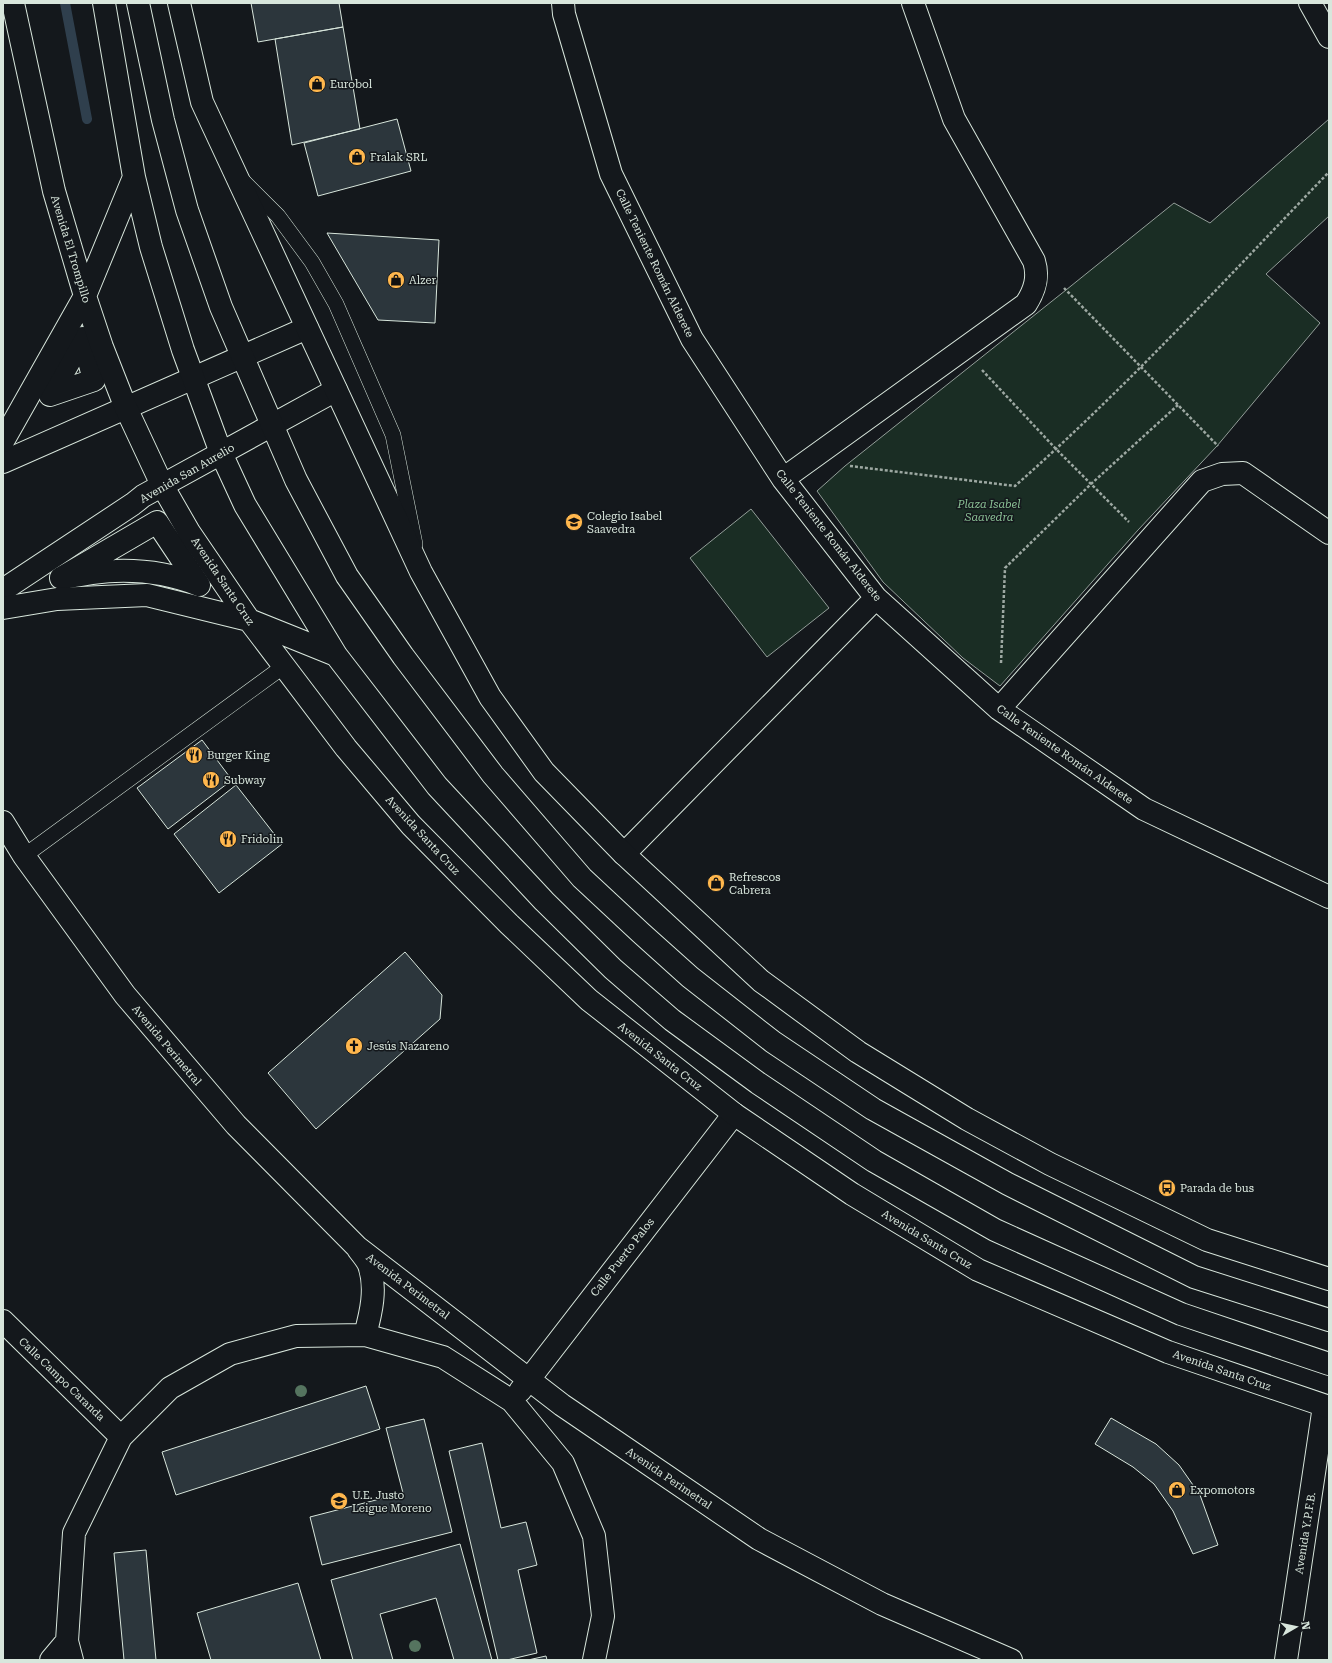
<svg xmlns="http://www.w3.org/2000/svg" width="1332" height="1663" font-family="'Roboto Serif',serif">
	<style>
		.green { fill: #1a2d24; stroke: #939e99 }
		.lines { fill: none; stroke-linecap: round; stroke-linejoin: round }
		.stream { stroke: #2f3f4d; stroke-width: 10 }
		.building { fill: #2c363c; stroke: #d8e6dc }
		.service-casing { stroke: #d8e6dc; stroke-width: 16 }
		.pedestrian-casing { stroke: #d8e6dc; stroke-width: 24 }
		.minor-casing { stroke: #d8e6dc; stroke-width: 24 }
		.secondary-casing { stroke: #d8e6dc; stroke-width: 24 }
		.primary-casing { stroke: #d8e6dc; stroke-width: 24 }
		.path { stroke: #9da8a2; stroke-width: 2.5; stroke-dasharray: 3 2; stroke-linecap: butt }
		.service { stroke: #14181c; stroke-width: 15 }
		.pedestrian { stroke: #14181c; stroke-width: 22 }
		.minor { stroke: #14181c; stroke-width: 22 }
		.secondary { stroke: #14181c; stroke-width: 22 }
		.primary { stroke: #14181c; stroke-width: 22 }
		.tree { fill: #55745f }
		.labels { text-anchor: middle; stroke-width: 3; stroke-linejoin: round; paint-order: stroke }
		.poi-label { font-size: 11px; fill: #d8e6dc; stroke: #14181c; text-anchor: start }
		.street-label { font-size: 11px; fill: #d8e6dc; stroke: #14181c }
		.park-label { font-size: 11px; font-style: italic; fill: #8ac095; stroke: #14181c }
	</style>
	<rect width="100%" height="100%" fill="#14181c"/>
	<!-- green -->
	<path class="green" d="M1329,119V216L1266,274L1320,323L1217,446L1138,530L1000,686L963,658L883,582L817,491L845,466L1066,290L1174,203L1210,223Z
		M751,509L829,608L767,657L690,558Z"/>
	<g class="lines">
		<!-- stream -->
		<path class="stream" d="M65,3L87,119"/>
	</g>
	<!-- building -->
	<path class="building" d="M251,3H339L343,27L258,42Z
		M343,27L360,129L292,145L275,39Z
		M397,119L411,171L318,196L304,143Z
		M327,233L439,240L435,323L378,320Z
		M202,740L232,780L168,829L137,788Z
		M236,785L282,844L219,893L174,834Z
		M405,952L442,995L440,1019L316,1129L268,1073Z
		M366,1386L380,1429L176,1495L162,1452Z
		M1111,1418L1156,1444L1179,1465L1200,1495L1218,1545L1193,1554L1173,1511L1154,1484L1133,1467L1095,1444Z
		M424,1419L452,1532L322,1565L310,1517L403,1493L386,1428Z
		M482,1443L501,1528L526,1522L537,1565L518,1570L537,1653L507,1660H498L449,1451Z
		M460,1544L492,1660H454L436,1598L380,1614L393,1660H353L331,1580Z
		M146,1550L156,1660H124L114,1553Z
		M298,1583L321,1660H211L197,1613Z
		M546,1656L547,1660H528Z"/>
	<g class="lines">
		<defs>
			<path id="service" d="M244,182L278,216L312,262L336,304L393,435L415,544
				M24,856L284,666"/>
			<path id="pedestrian" d="M83,338L94,380L50,395Z
				M157,522L199,585C174,575 143,570 115,571C97,571 79,576 61,578Z"/>
			<path id="minor" d="M563,3L564,14L611,174L692,339L783,479L876,598L999,709L1144,809L1329,897
				M1310,3L1329,37
				M783,479L1026,304C1035,290 1039,277 1034,261L954,119L913,3
				M999,709L1202,481L1222,474L1243,473L1329,533
				M3,822L24,856L125,995L236,1125L357,1247L562,1405L759,1539L882,1604L1011,1660
				M624,854L876,598
				M358,1249C362,1254 367,1260 369,1265C377,1288 371,1313 365,1335
				M3,1321L121,1437
				M520,1391L734,1114
				M51,1660L67,1641
				M72,1660L67,1641L74,1533L121,1437L170,1388L230,1354L296,1336L365,1335L443,1357L512,1401L563,1463L594,1536L603,1616L594,1660
				M1286,1660L1324,1406"/>
			<path id="secondary" d="M3,462L307,328
				M3,590L133,504L143,496L336,390"/>
			<path id="primary" d="M13,3L54,191L85,296L102,347L126,408L162,485L189,532L249,620L346,748L411,825L509,924L589,1000L734,1114L852,1194L978,1270L1168,1352L1329,1407
				M104,3L134,177L151,247L183,350L221,453L245,505L336,655L437,786L544,901L613,969L672,1020L758,1083L874,1161L995,1230L1181,1314L1329,1364
				M138,3L163,120L187,210L221,307L296,480L347,576L403,656L493,775L582,878L641,933L690,977L773,1042L873,1109L1008,1184L1194,1277L1329,1320
				M179,3L202,102L421,572L490,697L544,772L624,854L761,981L858,1052L967,1119L1050,1164L1207,1240L1329,1279
				M3,441L85,296L134,177
				M3,608L57,599L147,595L249,620L336,655"/>
		</defs>
		<!-- service casing -->
		<use href="#service" class="service-casing"/>
		<!-- pedestrian casing -->
		<use href="#pedestrian" class="pedestrian-casing"/>
		<!-- minor casing -->
		<use href="#minor" class="minor-casing"/>
		<!-- secondary casing -->
		<use href="#secondary" class="secondary-casing"/>
		<!-- primary casing -->
		<use href="#primary" class="primary-casing"/>
		<!-- path -->
		<path class="path" d="M1064,288L1218,446
			M982,370L1056,449L1129,522
			M850,466L1015,486C1126,388 1226,279 1329,172
			M1001,663L1005,568L1091,484L1178,405"/>
		<!-- service -->
		<use href="#service" class="service"/>
		<!-- pedestrian -->
		<use href="#pedestrian" class="pedestrian"/>
		<!-- minor -->
		<use href="#minor" class="minor"/>
		<!-- secondary -->
		<use href="#secondary" class="secondary"/>
		<!-- primary -->
		<use href="#primary" class="primary"/>
	</g>
	<!-- trees -->
	<g class="tree">
		<circle cx="301" cy="1391" r="6"/>
		<circle cx="415" cy="1646" r="6"/>
	</g>
	<!-- icons -->
	<defs>
		<symbol id="shop-disc" viewBox="-11 -11 22 22"><circle r="9.5" fill="#ffb74d" stroke="#14181c"/><path d="M-5-2.5h2.3a2.7 3.5 0 0 1 5.4 0H5L5.5 6h-11ZM-1.5-2.5h3a1.5 2.3 0 0 0-3 0Z" fill="#111"/></symbol>
		<symbol id="school-disc" viewBox="-11 -11 22 22"><circle r="9.5" fill="#ffb74d" stroke="#14181c"/><path d="M0-5L7-2L0 1L-7-2ZM-4 1L0 2.5L4 1V4Q0 6-4 4Z" fill="#111"/></symbol>
		<symbol id="restaurant-disc" viewBox="-11 -11 22 22"><circle r="9.5" fill="#ffb74d" stroke="#14181c"/><path d="M-5-6h1v4h1v-4h1v4h1v-4h1v5L-1.5 .5V6h-2V.5L-5-1ZM5-6V6H3V1.5H1.5Q1.5-4 5-6Z" fill="#111"/></symbol>
		<symbol id="church-disc" viewBox="-11 -11 22 22"><circle r="9.5" fill="#ffb74d" stroke="#14181c"/><path d="M-1.2-6h2.4v3.5h3.3v2.4h-3.3V6h-2.4V-.1h-3.3v-2.4h3.3Z" fill="#111"/></symbol>
		<symbol id="bus-disc" viewBox="-11 -11 22 22"><circle r="9.5" fill="#ffb74d" stroke="#14181c"/><path d="M-5-6H5V4H4V6H2V4H-2V6H-4V4H-5ZM-3.5-4V0h7V-4ZM-3.5 1.2v1.5H-2V1.2ZM2 1.2v1.5H3.5V1.2Z" fill="#111"/></symbol>
	</defs>
	<g fill-rule="evenodd">
		<use href="#shop-disc" x="307" y="74" width="20" height="20"/>
		<use href="#shop-disc" x="347" y="147" width="20" height="20"/>
		<use href="#shop-disc" x="386" y="270" width="20" height="20"/>
		<use href="#school-disc" x="564" y="512" width="20" height="20"/>
		<use href="#restaurant-disc" x="184" y="745" width="20" height="20"/>
		<use href="#restaurant-disc" x="201" y="770" width="20" height="20"/>
		<use href="#restaurant-disc" x="218" y="829" width="20" height="20"/>
		<use href="#shop-disc" x="706" y="873" width="20" height="20"/>
		<use href="#church-disc" x="344" y="1036" width="20" height="20"/>
		<use href="#bus-disc" x="1157" y="1178" width="20" height="20"/>
		<use href="#shop-disc" x="1167" y="1480" width="20" height="20"/>
		<use href="#school-disc" x="329" y="1491" width="20" height="20"/>
	</g>
	<g class="labels">
		<!-- poi labels -->
		<g class="poi-label">
			<text x="330" y="88">Eurobol</text>
			<text x="370" y="161">Fralak SRL</text>
			<text x="409" y="284">Alzer</text>
			<text x="587" y="520">Colegio Isabel<tspan x="587" dy="13">Saavedra</tspan></text>
			<text x="207" y="759">Burger King</text>
			<text x="224" y="784">Subway</text>
			<text x="241" y="843">Fridolin</text>
			<text x="729" y="881">Refrescos<tspan x="729" dy="13">Cabrera</tspan></text>
			<text x="367" y="1050">Jesús Nazareno</text>
			<text x="1180" y="1192">Parada de bus</text>
			<text x="1190" y="1494">Expomotors</text>
			<text x="352" y="1499">U.E. Justo<tspan x="352" dy="13">Leigue Moreno</tspan></text>
		</g>
		<!-- street labels -->
		<g class="street-label">
			<text transform="translate(71 249) rotate(73)" y="4">Avenida El Trompillo</text>
			<text transform="translate(655 263) rotate(64)" y="4">Calle Teniente Román Alderete</text>
			<text transform="translate(187 473) rotate(-30)" y="4">Avenida San Aurelio</text>
			<text transform="translate(829 535) rotate(52)" y="4">Calle Teniente Román Alderete</text>
			<text transform="translate(223 581) rotate(56)" y="4">Avenida Santa Cruz</text>
			<text transform="translate(1065 754) rotate(35)" y="4">Calle Teniente Román Alderete</text>
			<text transform="translate(423 835) rotate(47)" y="4">Avenida Santa Cruz</text>
			<text transform="translate(167 1045) rotate(50)" y="4">Avenida Perimetral</text>
			<text transform="translate(660 1056) rotate(38)" y="4">Avenida Santa Cruz</text>
			<text transform="translate(927 1239) rotate(31)" y="4">Avenida Santa Cruz</text>
			<text transform="translate(622 1257) rotate(-52)" y="4">Calle Puerto Palos</text>
			<text transform="translate(408 1286) rotate(37)" y="4">Avenida Perimetral</text>
			<text transform="translate(1222 1370) rotate(19)" y="4">Avenida Santa Cruz</text>
			<text transform="translate(62 1379) rotate(44)" y="4">Calle Campo Caranda</text>
			<text transform="translate(669 1478) rotate(34)" y="4">Avenida Perimetral</text>
			<text transform="translate(1305 1533) rotate(-81)" y="4">Avenida Y.P.F.B.</text>
		</g>
		<!-- park labels -->
		<g class="park-label">
			<text x="989" y="508">Plaza Isabel<tspan x="989" dy="13">Saavedra</tspan></text>
		</g>
	</g>
	<!-- border -->
	<rect width="1332" height="1663" fill="none" stroke="#d8e6dc" stroke-width="8"/>
	<!-- north arrow -->
	<g transform="translate(1296 1627) rotate(81)" stroke="#14181c" stroke-width="3" paint-order="stroke">
	<path d="M0-3L7 15L0 10L-7 15Z" fill="#d8e6dc"/>
	<text y="-6" font-size="11" font-weight="bold" text-anchor="middle" fill="#d8e6dc">N</text>
	</g>
</svg>
